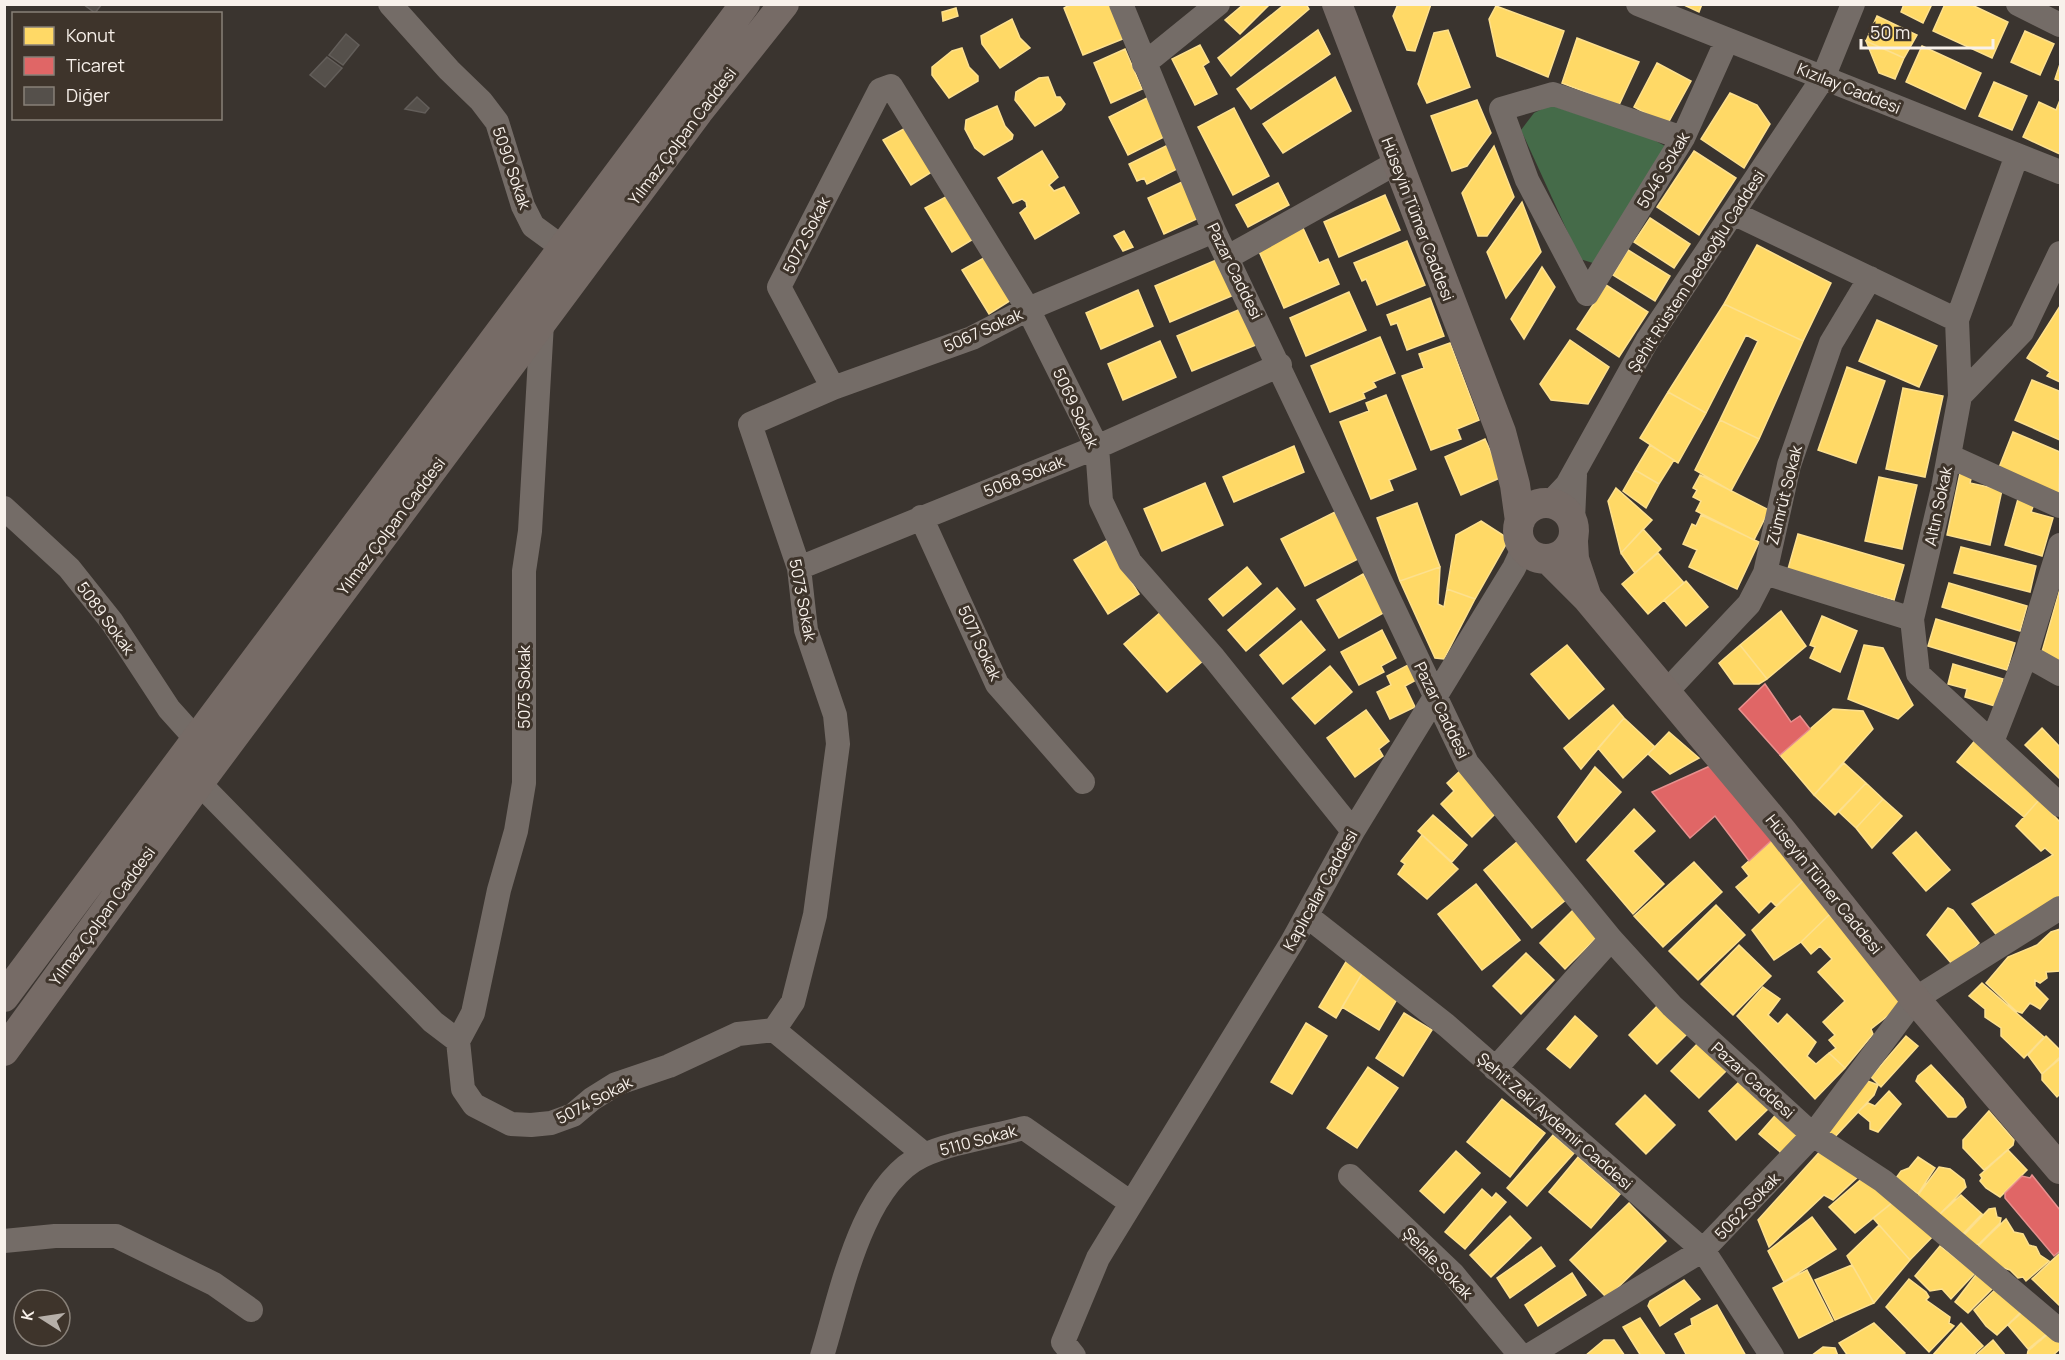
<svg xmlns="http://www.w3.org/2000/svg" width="2065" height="1360" font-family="Manrope,sans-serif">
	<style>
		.forest { fill: #456b49 }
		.homes { fill: #ffd966; stroke: #fde08e; stroke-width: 1.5 }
		.shops { fill: #e06666; stroke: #e7908e; stroke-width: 1.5 }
		.building { fill: #55504b; stroke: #635e5a; stroke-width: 1.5 }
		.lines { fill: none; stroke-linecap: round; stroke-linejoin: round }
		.minor { stroke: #746c67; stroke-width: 24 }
		.major { stroke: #766b66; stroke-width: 30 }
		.labels { text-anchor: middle; stroke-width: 6; stroke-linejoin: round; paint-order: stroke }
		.street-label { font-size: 16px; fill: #f8f1eb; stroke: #3e342b }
	</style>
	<rect width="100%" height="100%" fill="#3a342f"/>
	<!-- forest -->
	<path class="forest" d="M1550,105L1652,139L1667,147L1593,263L1580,259L1521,130L1534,113Z"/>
	<!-- homes -->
	<path class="homes" d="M1071,4H1111L1125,38L1083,55L1064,8Z
		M1244,4H1270L1240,34L1225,20Z
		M1285,4H1306L1309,9L1231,76L1218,58Z
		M1398,4H1431L1415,51L1407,50L1393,16Z
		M1682,4H1702L1699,12Z
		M1904,4H1932L1923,23L1901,12Z
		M1945,4H1970L2008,22L1992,58L1933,31Z
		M1496,6L1564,31L1548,77L1497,56L1489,19Z
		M956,8L958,16L943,21L942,12Z
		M1877,16L1917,35L1904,58L1866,41Z
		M1012,19L1020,38L1030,48L1000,68L982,44L981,36Z
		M1318,30L1330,54L1251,109L1237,89Z
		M1448,30L1470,87L1427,103L1418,84L1434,33Z
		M2025,31L2054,44L2040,75L2011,62Z
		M1577,38L1639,62L1619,105L1562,83Z
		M1866,41L1904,58L1895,79L1879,73Z
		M1200,45L1209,62L1203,66L1217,94L1195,105L1172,59Z
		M1922,46L1981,73L1965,109L1906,82Z
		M962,48L969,67L978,76V81L949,98L932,75V67L952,51Z
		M1125,49L1142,89L1111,103L1094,63Z
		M1657,63L1691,81L1667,125L1634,107Z
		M2060,64V81L2055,79Z
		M1048,77L1056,97H1060L1065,104L1061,110L1035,126L1015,100L1016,92L1039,78Z
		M1335,77L1351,111L1283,153L1263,124Z
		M1994,82L2027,96L2012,130L1979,116Z
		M1730,93L1757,105L1770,124L1744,168L1701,139Z
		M1147,98L1166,136L1128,155L1109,117Z
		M1477,100L1491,133L1467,166L1452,171L1431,116Z
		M2060,100V154L2023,137L2039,102L2056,110Z
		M997,106L1005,126L1013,135L1012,139L984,155L975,148L965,129L966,120Z
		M1234,108L1269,176L1233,195L1198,127Z
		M913,124L938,168L911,185L883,140Z
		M1168,145L1179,168L1147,184L1144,178L1137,181L1129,164Z
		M1494,146L1514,197L1487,236H1478L1462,193Z
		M1042,151L1058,177L1049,185L1054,191L1064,187L1079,213L1035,239L1020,213L1027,207L1026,202L1022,199L1013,203L998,178Z
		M1694,151L1736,178L1699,235L1657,207Z
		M1184,181L1201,217L1164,234L1148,198Z
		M1278,183L1289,205L1248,227L1236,205Z
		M955,192L980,235L952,252L925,208Z
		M1385,195L1400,230L1339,257L1324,222Z
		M1522,202L1541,252L1506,298L1487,252Z
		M1650,218L1690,244L1674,268L1634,242Z
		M1303,228L1319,263L1328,259L1339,284L1284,308L1258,249Z
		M1124,231L1133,247L1123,251L1114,236Z
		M1407,241L1425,285L1377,305L1366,279L1362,281L1354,263Z
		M1757,245L1831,283L1803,341L1724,304Z
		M1628,250L1670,276L1655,301L1613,275Z
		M991,254L1016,297L989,314L962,270Z
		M1221,258L1236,294L1170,322L1155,286Z
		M1542,267L1555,287L1524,339L1511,319Z
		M1606,285L1648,312L1619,357L1577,329Z
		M1138,290L1153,326L1101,349L1086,313Z
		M1349,292L1366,330L1306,356L1290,318Z
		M1430,298L1444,336L1407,350L1397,323L1391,325L1387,315Z
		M1724,304L1803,341L1759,439L1720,420L1758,341L1746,335L1706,413L1668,392Z
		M2060,306V382L2047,376L2050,372L2027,358Z
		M1243,308L1258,344L1192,371L1177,336Z
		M1877,320L1937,346L1919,387L1859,361Z
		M1380,337L1395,373L1373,382L1376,387L1363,393L1365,398L1330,412L1311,366Z
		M1570,340L1609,367L1588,404L1551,400L1540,384Z
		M1160,341L1176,377L1123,400L1108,364Z
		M1450,343L1479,420L1457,429L1461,439L1431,450L1402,376L1424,368L1419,354Z
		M1847,367L1885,381L1856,463L1818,450Z
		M2032,380L2059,391L2060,440L2015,420Z
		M1903,388L1943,396L1925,477L1886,469Z
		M1668,392L1706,413L1678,463L1640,438Z
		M1386,395L1416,469L1389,480L1393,490L1371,499L1340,422L1369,411L1366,403Z
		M1720,420L1759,439L1731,491L1695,470Z
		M2013,432L2060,452L2059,495L1998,470Z
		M1485,439L1502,477L1461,495L1445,457Z
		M1650,445L1674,460L1659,484L1635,470Z
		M1294,446L1304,472L1234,502L1223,477Z
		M1635,470L1659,484L1646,508L1623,491Z
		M1960,473L1972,475L1970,483L2002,490L1990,545L1947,535Z
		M1700,475L1769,510L1754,540L1696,511L1701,501L1693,497L1697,490L1693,488Z
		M1879,477L1917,485L1902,549L1865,541Z
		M1205,483L1223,525L1162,551L1144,509Z
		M1616,488L1652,520L1621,553L1608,501Z
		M2018,499L2034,504L2031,512L2053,518L2042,556L2005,545Z
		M1417,503L1440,567L1400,581L1377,518Z
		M1335,512L1358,559L1305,586L1281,539Z
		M1701,515L1759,542L1737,589L1689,567L1697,550L1683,544L1692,524L1696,526Z
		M1481,521L1509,539L1475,599L1447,589L1456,535Z
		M1643,529L1661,549L1635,573L1621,553Z
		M1798,534L1904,565L1894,600L1788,569Z
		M1106,541L1139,594L1108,614L1074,560Z
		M1961,547L2036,566L2030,592L1954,573Z
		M1658,553L1684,583L1648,614L1622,584Z
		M1247,567L1261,584L1223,616L1209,599Z
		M1440,567L1438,604L1444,607L1447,589L1475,599L1444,659L1435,658L1400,581Z
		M1363,574L1385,612L1339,638L1317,600Z
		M1686,581L1708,607L1686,626L1664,600Z
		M1949,583L2027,606L2020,631L1942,607Z
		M1277,588L1295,609L1246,651L1228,630Z
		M2060,589V665L2041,655Z
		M1162,611L1204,660L1167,692L1124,644Z
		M1781,611L1806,646L1767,679L1740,645Z
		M1822,616L1857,631L1840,672L1810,658L1815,647L1810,645Z
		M1936,619L2015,643L2007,670L1928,646Z
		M1301,621L1325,650L1283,684L1260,655Z
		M1382,630L1396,658L1381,666L1384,672L1359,685L1341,652Z
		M1567,645L1604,689L1569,719L1531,674Z
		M1740,645L1767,679L1759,684H1734L1719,663Z
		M1864,645L1883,648L1913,705L1898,719L1848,699Z
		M1410,664L1418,679L1405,686L1415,707L1390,719L1377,692L1391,685L1387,676Z
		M1953,664L2003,679L1995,706L1965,697L1967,689L1948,684Z
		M1330,666L1352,692L1315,724L1292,698Z
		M1613,705L1624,718L1581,769L1564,748Z
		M1833,709L1863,711L1873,729L1814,795L1780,755Z
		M1366,710L1389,741L1379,749L1383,756L1355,777L1327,738Z
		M1624,718L1655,747L1623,778L1598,748Z
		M2042,728L2060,747V779L2025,745Z
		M1669,732L1699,758L1670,774L1648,754Z
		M1977,738L2039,800L2024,817L1957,762Z
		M1844,763L1866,783L1835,815L1814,795Z
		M1595,767L1621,792L1576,842L1558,817Z
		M1461,770L1499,810L1472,837L1441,804L1454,791L1447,783Z
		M1866,783L1883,799L1856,828L1839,812Z
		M1883,799L1902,816L1872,848L1856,828Z
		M2039,800L2060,822V896L1998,937L1972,904L2053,855L2045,848L2041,851L2016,826Z
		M1634,809L1655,831L1633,851L1664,884L1633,914L1587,860Z
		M1433,815L1467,845L1452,862L1418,831Z
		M1916,832L1950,870L1926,891L1893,853Z
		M1422,835L1458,869L1427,899L1398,874L1405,864L1401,861Z
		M1772,840L1804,880L1776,906L1771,901L1759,913L1736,887L1749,876L1742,867Z
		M1518,841L1567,899L1532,928L1484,870Z
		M1694,862L1722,892L1663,947L1634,916Z
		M1804,880L1830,914L1801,942L1774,960L1752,930Z
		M1476,884L1520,940L1482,970L1438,914Z
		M1716,905L1745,935L1698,980L1669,951Z
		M1575,908L1600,934L1565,969L1540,943Z
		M1948,908L1953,910L1979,943L1957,965L1952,964L1927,935Z
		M1830,914L1904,1003L1871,1029L1873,1034L1845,1068L1829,1053L1836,1048L1829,1040L1835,1035L1823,1022L1845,1001L1818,972L1832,959L1820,946L1811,954L1801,942Z
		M2060,929V971L2046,972L2047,978L2040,983L2035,980V986L2048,999L2040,1009L2030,1003L2022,1013L2016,1011L1986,983L2008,957L2037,945L2051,932Z
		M1739,945L1771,976L1733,1015L1701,984Z
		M1526,953L1554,980L1521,1014L1493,986Z
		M1350,955L1367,965L1336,1018L1319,1007Z
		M1363,972L1400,994L1379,1030L1342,1007Z
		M1982,983L2044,1037L2024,1058L2001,1036V1028L1985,1017V1009L1969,996Z
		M1763,987L1780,999L1768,1015L1778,1024L1787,1014L1816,1042L1807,1056L1816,1064L1829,1053L1845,1068L1815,1099L1737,1016Z
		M1660,1003L1689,1032L1657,1064L1629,1035Z
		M1404,1013L1432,1030L1403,1076L1376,1058Z
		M1575,1016L1597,1036L1570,1068L1547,1049Z
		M1306,1023L1327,1036L1292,1094L1271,1082Z
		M1906,1036L1918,1046L1881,1087L1871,1077Z
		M2046,1036L2060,1050V1057L2042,1074L2028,1055Z
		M1700,1041L1728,1069L1699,1098L1671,1071Z
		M2060,1059V1094L2057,1097L2042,1080V1074Z
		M1931,1065L1963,1099L1966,1107L1956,1117H1948L1916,1081L1918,1076Z
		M1368,1067L1398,1088L1357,1148L1327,1128Z
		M1741,1080L1769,1108L1736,1140L1709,1111Z
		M1865,1080L1878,1085L1874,1095L1832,1140L1822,1132Z
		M1889,1091L1901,1104L1878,1132L1870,1129V1122L1858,1112L1868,1103L1875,1106Z
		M1645,1095L1675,1125L1646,1154L1616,1124Z
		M1502,1099L1545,1133L1510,1177L1467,1142Z
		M1779,1111L1805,1134L1786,1157L1759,1134Z
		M1989,1111L2014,1140L2013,1145L1984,1170L1963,1148V1140Z
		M1553,1135L1574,1153L1527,1206L1507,1188Z
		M1824,1147L1862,1173L1833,1200L1824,1195L1769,1247L1758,1220Z
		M2008,1150L2027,1170L2000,1197L1986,1188L1980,1181L1982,1178L1980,1175Z
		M1456,1151L1480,1173L1444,1213L1420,1191Z
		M1578,1157L1620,1194L1591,1228L1549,1192Z
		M1918,1157L1935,1168L1918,1194L1896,1178L1901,1171L1909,1168Z
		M1939,1167L1950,1169L1964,1180L1966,1187L1938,1216L1915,1199Z
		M1865,1176L1898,1198L1855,1233L1829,1207Z
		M1482,1189L1492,1198L1496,1193L1506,1202L1465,1249L1445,1232Z
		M1961,1195L1982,1214L1959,1238L1938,1216Z
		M1898,1198L1937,1232L1910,1260L1873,1218Z
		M1629,1203L1666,1241L1607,1298L1570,1260Z
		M1995,1208L1997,1217L2001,1218L2000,1223L1979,1244L1971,1246L1962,1237L1989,1209Z
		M1510,1216L1531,1238L1491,1277L1470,1255Z
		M1812,1217L1836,1249L1784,1282L1768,1251Z
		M2006,1219L2014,1232L2023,1234L2029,1245L2036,1247L2040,1255L2049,1261L2026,1281L2023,1277L2018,1278L2010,1270L1995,1265L1978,1246Z
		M1879,1225L1910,1260L1874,1303L1847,1256Z
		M1940,1246L1975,1273L1951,1299L1942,1289L1930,1291L1915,1276Z
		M1541,1247L1555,1266L1510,1298L1497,1278Z
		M2060,1253V1306L2032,1279Z
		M1852,1265L1874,1303L1835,1320L1815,1280Z
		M1807,1270L1833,1321L1799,1338L1773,1288Z
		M1978,1272L1996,1285L1968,1313L1955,1302Z
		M1572,1273L1586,1295L1538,1326L1525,1305Z
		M1909,1279L1926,1292L1929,1297L1926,1300L1950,1317L1949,1323L1954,1326L1929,1352L1886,1307Z
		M1684,1280L1700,1299L1660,1326L1648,1306L1650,1301Z
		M1999,1286L2027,1306L1997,1335L1986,1326L1974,1310Z
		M1717,1305L1746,1356H1687L1675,1334L1692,1325L1691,1319Z
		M2027,1308L2049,1332L2028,1349L2008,1325Z
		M1640,1318L1666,1356H1641L1623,1327Z
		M1874,1323L1905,1353L1902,1356H1848L1839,1343Z
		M1961,1323L1983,1346L1972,1356H1932Z
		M2047,1335H2053L2060,1343V1349L2052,1356H2027L2028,1351Z
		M1604,1340H1614L1625,1356H1585Z
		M1993,1340L2006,1356H1975Z
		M1823,1347L1835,1348L1838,1356H1811Z"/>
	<!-- shops -->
	<path class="shops" d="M1765,684L1791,722L1800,716L1810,729L1780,755L1739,709Z
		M1710,766L1772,840L1749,861L1715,816L1690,838L1652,792Z
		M2032,1175L2060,1210V1251L2054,1256L2005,1198V1193L2022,1176L2030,1178Z"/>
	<!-- building -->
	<path class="building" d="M83,4H102L95,13Z
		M346,34L359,45L343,65L329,55Z
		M327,57L342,68L325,87L310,75Z
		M417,97L429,108L425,113L405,109Z"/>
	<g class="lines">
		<!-- minor -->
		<path class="minor" d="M390,4L449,70L481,101L497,122L523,206L533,226L563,248
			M1121,4L1214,231L1467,763L1611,939L1672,1006L1813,1135L1883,1181L2060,1331
			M1638,4L2060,172
			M2018,4L2060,25
			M1144,64L1218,4
			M2017,155L1957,320L1960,396L1943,488L1912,619L1918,674L2060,805
			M1733,213L1957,320
			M1228,257L1396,163
			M1587,294L1527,180L1501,109L1553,94L1683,138
			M1587,294L1683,138L1727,40
			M833,388L779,287L880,90L891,86L1028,309L1097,447L1101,501L1130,562L1214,658L1353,831
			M1960,396L2022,332L2060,253
			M1949,456L2060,506
			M1550,503L1567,485L1647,341L1823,78L1853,4
			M4,508L69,568L112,622L169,709L196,739
			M921,517L997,684L1083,782
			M1573,520L1575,475
			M799,568L1097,447L1280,365
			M1765,573L1912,619
			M2026,655L2060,674
			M1666,692L1749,604L1765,573L1789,465L1831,343L1870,278
			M1992,742L2026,655L2060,545
			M199,783L433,1022L458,1041L463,1089L474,1105L511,1124L531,1125L551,1123L573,1115L592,1099L616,1084L669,1066L738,1034L774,1030L793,1002L815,915L838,744L835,715L806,630L799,568L750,424L833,388L972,338L1028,309L1214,231
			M1307,916L1446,1025L1703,1250L1772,1356
			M774,1030L924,1154
			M458,1041L473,1013L499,890L516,831L524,783V571L530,531L542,323
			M1495,1069L1611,939
			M1350,1176L1453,1274L1521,1356
			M4,1241L55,1236H116L214,1284L251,1310
			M822,1356C841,1295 861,1185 922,1156C949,1143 994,1136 1024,1128L1131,1203
			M1074,1356L1063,1342L1098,1258L1112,1235L1292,942L1353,831L1514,568L1521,553V544
			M1528,1356L1703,1250L1813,1135L1915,999L2060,908"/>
		<!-- major -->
		<path class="major" d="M1337,4L1501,432L1515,485L1520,521
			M1518 531a28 28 0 1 1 56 0a28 28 0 1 1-56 0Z
			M1548,559L1587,598L1574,559L1573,542
			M1587,598L1781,830L1915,999L2060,1169
			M4,997L745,4
			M4,1051L199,783L698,112L784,4"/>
	</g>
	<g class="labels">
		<!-- street labels -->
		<g class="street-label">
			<text transform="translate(1849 88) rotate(22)" y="6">Kızılay Caddesi</text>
			<text transform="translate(682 136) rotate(-53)" y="6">Yılmaz Çolpan Caddesi</text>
			<text transform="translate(512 168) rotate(71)" y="6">5090 Sokak</text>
			<text transform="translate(1663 170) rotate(-59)" y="6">5046 Sokak</text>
			<text transform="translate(1418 219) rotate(69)" y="6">Hüseyin Tümer Caddesi</text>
			<text transform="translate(806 235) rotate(-63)" y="6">5072 Sokak</text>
			<text transform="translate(1235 271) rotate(64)" y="6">Pazar Caddesi</text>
			<text transform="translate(1696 271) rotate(-57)" y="6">Şehit Rüstem Dedeoğlu Caddesi</text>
			<text transform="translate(983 330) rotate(-24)" y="6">5067 Sokak</text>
			<text transform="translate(1076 408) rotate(65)" y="6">5069 Sokak</text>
			<text transform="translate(1024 476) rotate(-22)" y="6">5068 Sokak</text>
			<text transform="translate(1784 495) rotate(-76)" y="6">Zümrüt Sokak</text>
			<text transform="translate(1938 506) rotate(-78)" y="6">Altın Sokak</text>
			<text transform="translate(391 526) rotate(-53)" y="6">Yılmaz Çolpan Caddesi</text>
			<text transform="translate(803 600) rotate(79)" y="6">5073 Sokak</text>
			<text transform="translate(106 618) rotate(54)" y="6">5089 Sokak</text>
			<text transform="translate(980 643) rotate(65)" y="6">5071 Sokak</text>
			<text transform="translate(524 687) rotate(-90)" y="6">5075 Sokak</text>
			<text transform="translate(1442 710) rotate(64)" y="6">Pazar Caddesi</text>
			<text transform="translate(1824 884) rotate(51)" y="6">Hüseyin Tümer Caddesi</text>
			<text transform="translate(1320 890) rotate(-61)" y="6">Kaplıcalar Caddesi</text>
			<text transform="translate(102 916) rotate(-54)" y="6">Yılmaz Çolpan Caddesi</text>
			<text transform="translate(1753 1080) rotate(42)" y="6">Pazar Caddesi</text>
			<text transform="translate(594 1100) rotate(-28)" y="6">5074 Sokak</text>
			<text transform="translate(1555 1121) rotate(41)" y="6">Şehit Zeki Aydemir Caddesi</text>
			<text transform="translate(978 1140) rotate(-15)" y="6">5110 Sokak</text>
			<text transform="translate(1747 1206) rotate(-46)" y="6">5062 Sokak</text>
			<text transform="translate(1438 1263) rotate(46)" y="6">Şelale Sokak</text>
		</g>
	</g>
	<!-- border -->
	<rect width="2065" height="1360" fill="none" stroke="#f8f1eb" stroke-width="12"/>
	<!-- legend -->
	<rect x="12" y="12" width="210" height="108" fill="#3e342b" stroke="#888078" stroke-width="1.5"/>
	<rect x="24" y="27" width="30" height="18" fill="#ffd966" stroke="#888078" stroke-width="1.5"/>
	<text x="66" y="42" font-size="18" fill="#f8f1eb">Konut</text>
	<rect x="24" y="57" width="30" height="18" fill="#e06666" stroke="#888078" stroke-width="1.5"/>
	<text x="66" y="72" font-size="18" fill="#f8f1eb">Ticaret</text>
	<rect x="24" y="87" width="30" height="18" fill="#55504b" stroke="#888078" stroke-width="1.5"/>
	<text x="66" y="102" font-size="18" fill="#f8f1eb">Diğer</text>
	<!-- north arrow -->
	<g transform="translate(42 1318) rotate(282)"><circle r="28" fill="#3e342b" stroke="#888078" stroke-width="1.5"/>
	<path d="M0-4.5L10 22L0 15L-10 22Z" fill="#b6afa9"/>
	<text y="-9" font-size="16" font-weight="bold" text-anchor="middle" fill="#f8f1eb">K</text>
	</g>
	<!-- scale -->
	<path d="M1861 39v9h132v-9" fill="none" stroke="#f8f1eb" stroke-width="3"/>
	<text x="1870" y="39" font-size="18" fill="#f8f1eb" stroke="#3e342b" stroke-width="4.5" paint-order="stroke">50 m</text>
</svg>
